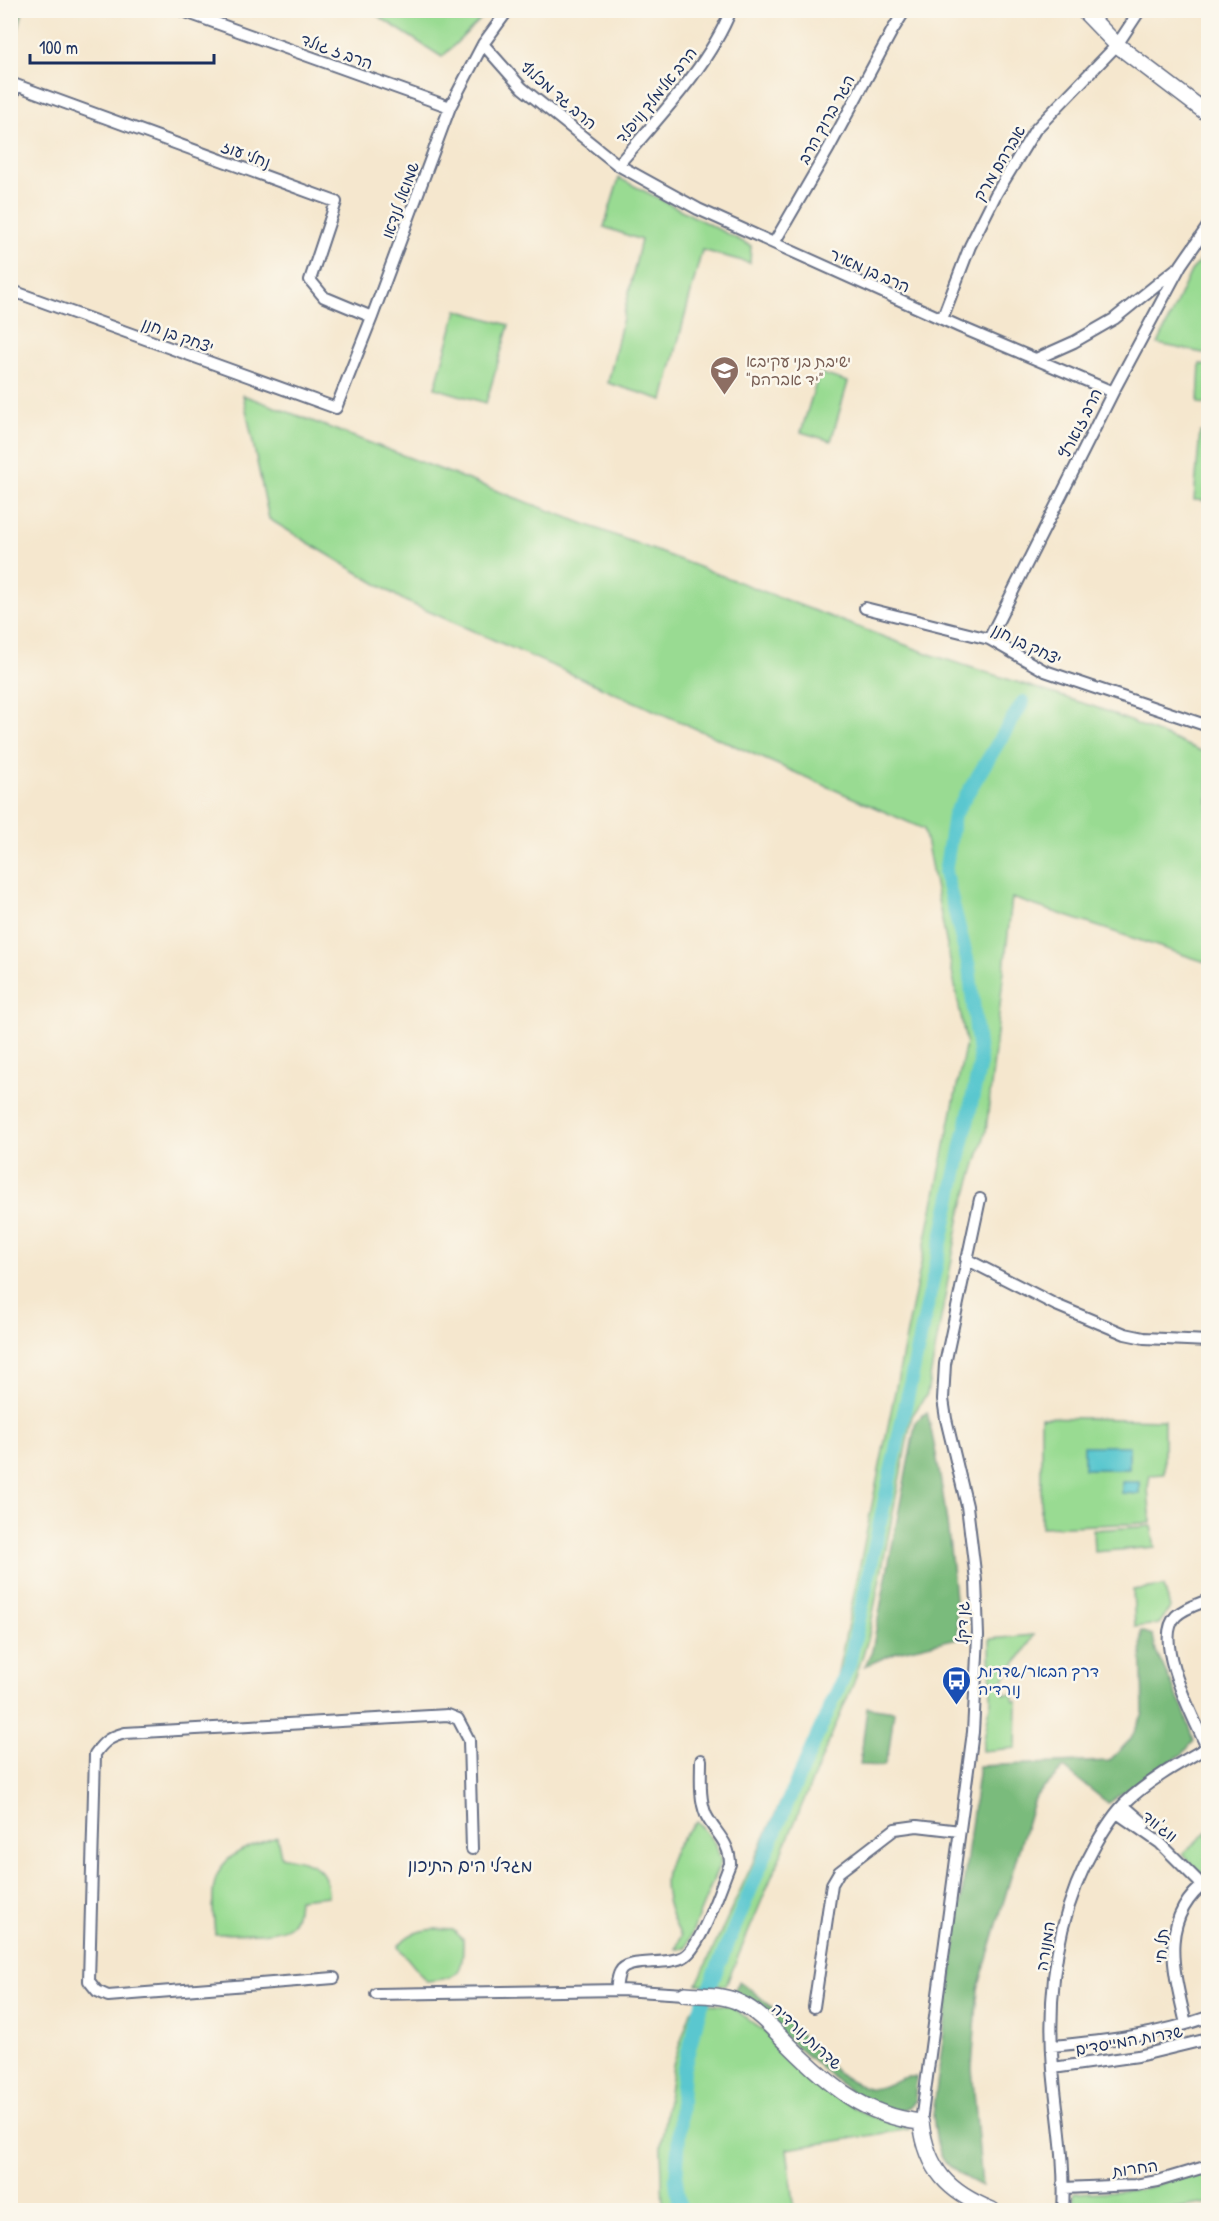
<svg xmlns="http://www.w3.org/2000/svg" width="1219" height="2221" font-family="'Patrick Hand','Playpen Sans Hebrew',sans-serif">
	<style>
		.green { fill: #99db92; stroke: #5a8578; stroke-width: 1.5 }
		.forest { fill: #7abb7c; stroke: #4a756d; stroke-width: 1.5 }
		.water { fill: #5ac7cf; stroke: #3a7b96; stroke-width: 1.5 }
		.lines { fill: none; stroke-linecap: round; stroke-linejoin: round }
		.canal { stroke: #5ac7cf; stroke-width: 14 }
		.street-casing { stroke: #676f85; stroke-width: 14 }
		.secondary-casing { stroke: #676f85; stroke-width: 18 }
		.street { stroke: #fff; stroke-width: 10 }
		.secondary { stroke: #fff; stroke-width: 15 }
		.labels { text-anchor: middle; stroke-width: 5; stroke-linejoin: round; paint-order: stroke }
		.street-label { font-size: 16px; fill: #1b2f5e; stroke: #fbf7ec }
		.education-label { font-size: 16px; fill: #785e54; stroke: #fbf7ec; text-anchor: start }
		.transit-label { font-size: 16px; fill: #164399; stroke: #fbf7ec; text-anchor: start }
		.neighbourhood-label { font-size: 18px; fill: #1b2f5e; stroke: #fbf7ec }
	</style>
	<rect width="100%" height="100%" fill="#fbf7ec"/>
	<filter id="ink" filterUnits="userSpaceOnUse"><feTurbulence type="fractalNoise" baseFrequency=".0167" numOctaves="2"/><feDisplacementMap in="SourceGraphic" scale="12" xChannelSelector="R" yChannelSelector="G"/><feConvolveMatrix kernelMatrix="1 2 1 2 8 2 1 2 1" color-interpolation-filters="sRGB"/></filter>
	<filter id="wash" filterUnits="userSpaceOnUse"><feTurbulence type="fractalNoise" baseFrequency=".008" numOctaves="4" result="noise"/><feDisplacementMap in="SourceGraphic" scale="24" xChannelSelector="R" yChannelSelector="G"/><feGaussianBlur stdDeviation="1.35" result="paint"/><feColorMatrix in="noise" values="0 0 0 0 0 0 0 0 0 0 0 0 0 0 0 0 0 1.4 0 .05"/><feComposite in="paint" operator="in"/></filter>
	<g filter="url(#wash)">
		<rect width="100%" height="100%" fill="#f5e7ce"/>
		<!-- green -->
		<path class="green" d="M370,11H489L442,57Z
			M619,178L751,246L750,263L702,250L663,400L608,383L641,240L604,227Z
			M1208,252V354L1158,344L1191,271Z
			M457,310L509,325L486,403L435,388Z
			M1200,364L1208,365V404L1198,403Z
			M819,373L848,382L831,441L801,432Z
			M243,395L932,655L1101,709L1208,754V963L1012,898L986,1131L960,1216L927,1394L912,1416L868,1639L854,1682L726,1985L697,1984L836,1682L966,1042L924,829L405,601L269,519Z
			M1200,432L1208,433V501L1194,500Z
			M1041,1417L1164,1420V1474L1150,1475L1148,1488L1151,1523L1041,1527Z
			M1151,1526L1155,1547L1094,1552L1093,1530Z
			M1164,1586L1170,1608L1159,1624L1135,1627L1133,1590Z
			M1034,1635L1022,1655L1003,1679L1004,1694H1013V1701H1017L1016,1748L982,1751L991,1700L990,1639Z
			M697,1821L716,1845L721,1861L686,1947L676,1949L681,1936C656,1889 660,1858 697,1821Z
			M1208,1831V1873C1197,1875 1190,1861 1183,1853Z
			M277,1837L281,1856C307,1862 328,1863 328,1896L298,1899C297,1908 298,1918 290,1925C278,1936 231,1933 215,1934C214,1919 211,1901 214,1886C219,1854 251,1845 277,1837Z
			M434,1929L453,1930L463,1939C463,1973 461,1978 426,1981L398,1947C407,1933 419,1931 434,1929Z
			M716,2004L731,2006L765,2032L813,2081L865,2114L910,2129L787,2149L795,2210H663L661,2146L673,2065L691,2011L696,2005Z
			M1208,2169V2203L1164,2210H1072L1074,2193L1139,2190Z"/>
		<!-- forest -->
		<path class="forest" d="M11,10L23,11L11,58L10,11Z
			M927,1412C945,1487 953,1562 958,1638L897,1652L865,1666L872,1651L916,1421Z
			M1141,1631L1153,1635L1156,1651L1183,1708L1194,1740L1183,1754L1133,1785L1108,1803L1064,1768L1034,1798L978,1989L972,2068L982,2186C941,2165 938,2161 933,2115L979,1766L1109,1761L1131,1739L1143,1713Z
			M867,1707L894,1711L889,1750L884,1766L860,1765Z
			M739,1981C757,1993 774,2009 789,2023C811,2044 837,2082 868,2088C886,2091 898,2074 916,2077L915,2100L908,2107L894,2112L852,2093L733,1994Z"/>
		<!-- water -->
		<path class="water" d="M1084,1446H1129V1469H1084Z
			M1122,1482H1139V1494L1122,1493Z"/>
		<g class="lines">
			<!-- canal -->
			<path class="canal" d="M680,2210L676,2180L683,2071L700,2009L791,1794L849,1665L980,1063L969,967L945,873L954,815L1023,702"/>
		</g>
	</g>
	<g filter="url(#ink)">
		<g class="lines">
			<defs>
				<path id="street" d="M180,10L450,107
					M483,44L522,88L618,165L698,209L960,327L1113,392
					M10,102L16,85L336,202L310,280L324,297L372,317
					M618,165C657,119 709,66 731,10
					M774,243L829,148L892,31L905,10
					M10,290L336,408L372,317L450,107L483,44L508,10
					M942,319L970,246L996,194L1035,130L1117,45L1140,10
					M1036,359L1074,342L1114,319L1176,269
					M865,608L989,639L1045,671L1208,726
					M989,639L1113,392L1181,265L1208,226
					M966,1259L1056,1305L1125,1334L1144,1338L1208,1341
					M1208,1600C1198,1604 1184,1608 1176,1616C1151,1641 1196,1722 1208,1750
					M1123,1805L1145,1824
					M1117,1813L1160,1843L1208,1891
					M334,1978L108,1996L97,1991L89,1981L95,1754C104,1741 110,1737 125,1733L448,1715L458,1719L469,1740L472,1849
					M616,1990C617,1985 617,1977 620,1972C627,1957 668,1967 685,1956C702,1945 721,1885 730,1864C730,1842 715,1833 706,1815C699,1798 701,1778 701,1760
					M376,1994L621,1990L685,1994
					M814,2007L832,1884L839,1872L895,1829L917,1826L960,1831
					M1186,2024C1174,1972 1157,1918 1208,1881
					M1052,2046C1106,2041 1157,2035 1208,2017
					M1053,2068L1138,2056L1208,2039
					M921,2122L973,1732L978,1636L976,1580L967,1506L946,1419L943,1399L945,1364L980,1199
					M1064,2188L1135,2185L1158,2181L1208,2166
					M1063,2210C1066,2163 1057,2116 1053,2069C1047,1992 1057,1912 1096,1844C1104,1830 1114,1814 1125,1803C1149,1780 1180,1763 1208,1747"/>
				<path id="secondary" d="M1083,10L1117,45L1208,114
					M685,1994C703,1996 724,1994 740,2003C759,2012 774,2030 789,2045C828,2084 864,2116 921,2122C927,2170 948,2192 992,2210"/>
			</defs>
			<!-- street casing -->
			<use href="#street" class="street-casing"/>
			<!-- secondary casing -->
			<use href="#secondary" class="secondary-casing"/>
			<!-- street -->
			<use href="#street" class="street"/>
			<!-- secondary -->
			<use href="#secondary" class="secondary"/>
		</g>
	</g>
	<!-- icons -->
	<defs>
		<symbol id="school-pin" viewBox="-11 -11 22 30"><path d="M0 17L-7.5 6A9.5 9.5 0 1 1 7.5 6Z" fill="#8d6e63" stroke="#fbf7ec"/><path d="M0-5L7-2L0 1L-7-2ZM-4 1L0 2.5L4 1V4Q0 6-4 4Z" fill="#fff"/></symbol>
		<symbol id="bus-pin" viewBox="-11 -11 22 30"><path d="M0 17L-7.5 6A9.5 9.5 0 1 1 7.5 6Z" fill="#1a4fb4" stroke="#fbf7ec"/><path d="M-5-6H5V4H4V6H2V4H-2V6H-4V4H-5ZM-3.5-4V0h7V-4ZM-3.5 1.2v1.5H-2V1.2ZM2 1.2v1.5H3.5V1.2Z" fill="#fff"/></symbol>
	</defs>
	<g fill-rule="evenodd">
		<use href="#school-pin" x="708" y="354" width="33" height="45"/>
		<use href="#bus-pin" x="940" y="1664" width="33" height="45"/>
	</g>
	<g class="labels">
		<!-- street labels -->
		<g class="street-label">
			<text transform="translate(337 51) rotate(20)" y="6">הרב ז גולד</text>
			<text transform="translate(559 95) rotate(41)" y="6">הרב גד מכלוף</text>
			<text transform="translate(656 95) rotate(-51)" y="6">הרב אלימלך נויפלד</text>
			<text transform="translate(826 119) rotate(-61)" y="6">הגר ברוך הרב</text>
			<text transform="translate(246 154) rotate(20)" y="6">נחלי עוז</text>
			<text transform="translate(999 163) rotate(-59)" y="6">אברהם מרק</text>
			<text transform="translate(400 200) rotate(-70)" y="6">שמואל לנדאו</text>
			<text transform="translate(870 270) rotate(24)" y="6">הרב בן מאיר</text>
			<text transform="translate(178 335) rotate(20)" y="6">יצחק בן חנן</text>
			<text transform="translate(1080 423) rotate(-63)" y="6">הרב זוארץ</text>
			<text transform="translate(1027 644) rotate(26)" y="6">יצחק בן חנן</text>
			<text transform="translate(962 1623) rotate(-90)" y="6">גן דקל</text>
			<text transform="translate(1160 1826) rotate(38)" y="6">ווג'ווד</text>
			<text transform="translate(1045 1946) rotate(-81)" y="6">המנורה</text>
			<text transform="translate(1161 1946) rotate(-87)" y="6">תל חי</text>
			<text transform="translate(807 2036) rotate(43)" y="6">שדרות נורדיה</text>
			<text transform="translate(1129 2040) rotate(-10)" y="6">שדרות המייסדים</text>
			<text transform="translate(1135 2168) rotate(-8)" y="6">החרות</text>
		</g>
		<!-- education labels -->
		<g class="education-label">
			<text x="746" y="367">ישיבת בני עקיבא<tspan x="746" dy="18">"יד אברהם"</tspan></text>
		</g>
		<!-- transit labels -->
		<g class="transit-label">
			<text x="978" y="1677">דרך הבאר/שדרות<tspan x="978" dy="18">נורדיה</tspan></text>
		</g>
		<!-- neighbourhood labels -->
		<g class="neighbourhood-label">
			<text x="470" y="1872">מגדלי הים התיכון</text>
		</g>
	</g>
	<!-- margin -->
	<rect width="1219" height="2221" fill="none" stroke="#fbf7ec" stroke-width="36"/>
	<!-- scale -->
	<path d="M30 54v9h184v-9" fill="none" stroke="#1b2f5e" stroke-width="3"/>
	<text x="39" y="54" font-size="18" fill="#1b2f5e" stroke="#fbf7ec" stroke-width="4.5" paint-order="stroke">100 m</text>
</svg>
